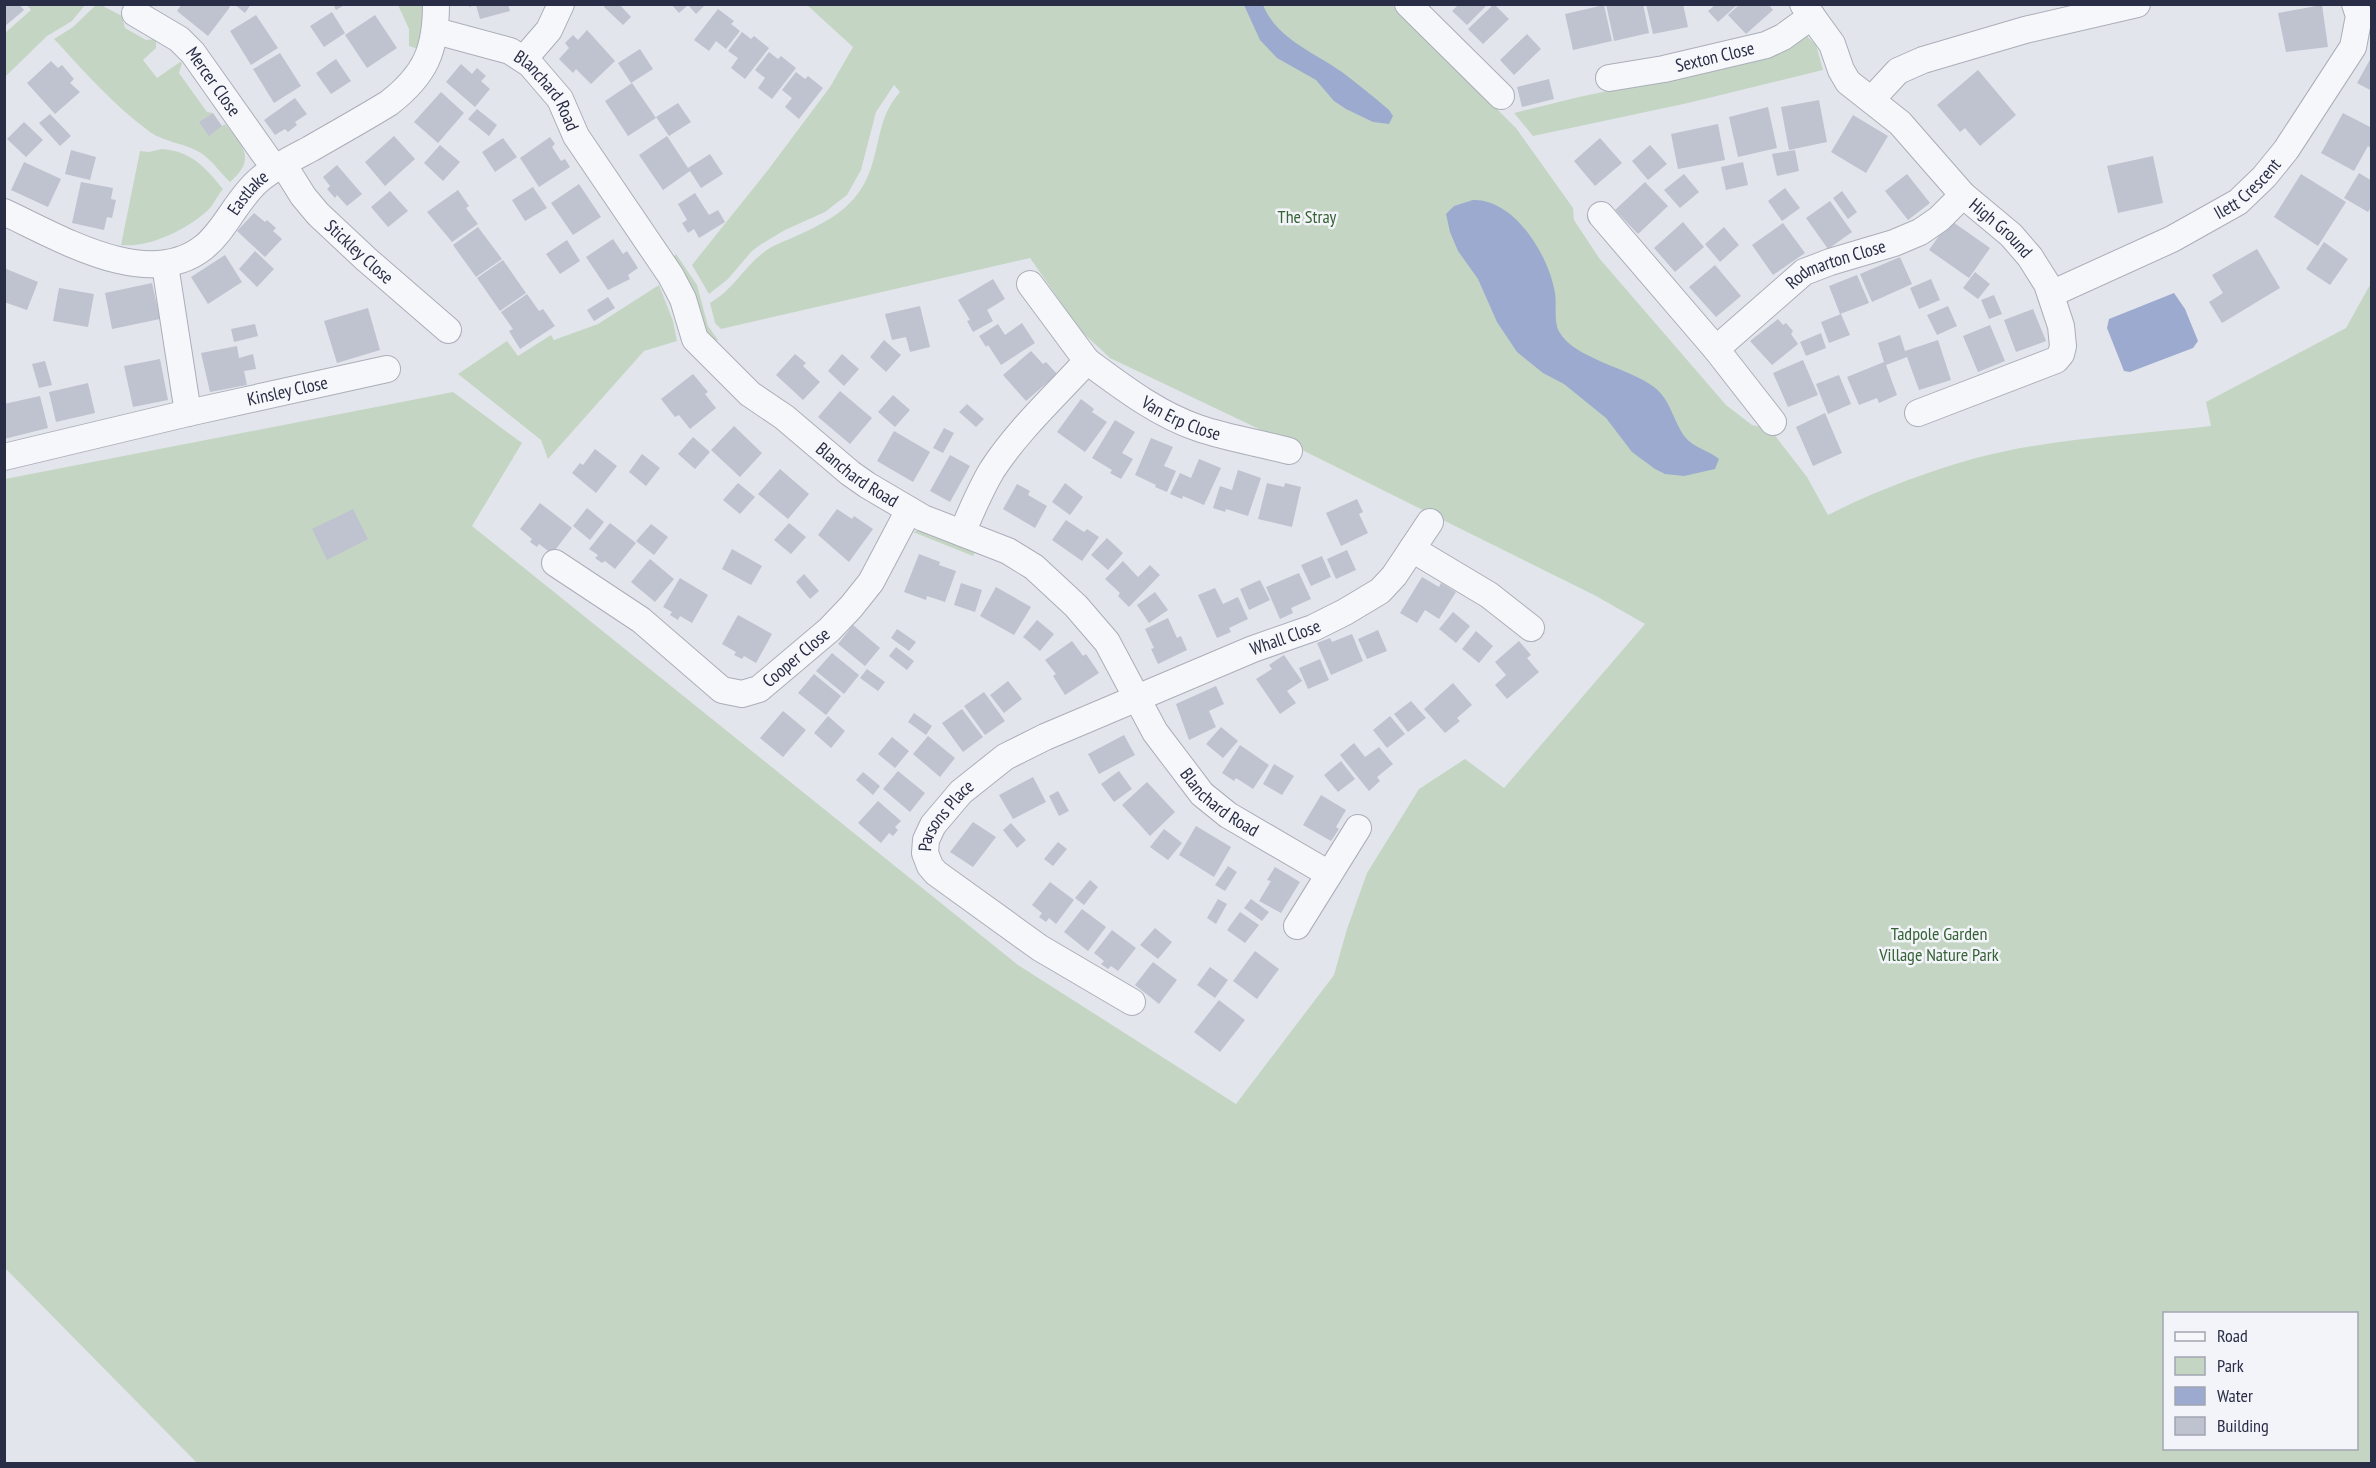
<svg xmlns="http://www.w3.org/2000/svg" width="2376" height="1468" font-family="'PT Sans Narrow',sans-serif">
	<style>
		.green { fill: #c4d6c3; fill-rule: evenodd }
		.water { fill: #9baace }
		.building { fill: #bfc2cf }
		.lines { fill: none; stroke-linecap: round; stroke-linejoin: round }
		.street-casing { stroke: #abaeba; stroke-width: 28 }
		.street { stroke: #f6f7fa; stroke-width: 26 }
		.labels { text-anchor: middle; stroke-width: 5; stroke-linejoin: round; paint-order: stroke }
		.street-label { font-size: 18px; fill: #292e46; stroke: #f3f4f9 }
		.park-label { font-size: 18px; fill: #356335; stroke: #f3f4f9 }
	</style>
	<rect width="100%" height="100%" fill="#e3e5ec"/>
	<!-- green -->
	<path class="green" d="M97,4L101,5L122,16L125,28L146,40L156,39V48L143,60L157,78L180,62L182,63L179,73L207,112L213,113L200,122L222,126L225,124C243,146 257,159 230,182C220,173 213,161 201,153C185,143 166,143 150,132C114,106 84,71 54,39L73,27Z
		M27,5H85L72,21L47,36L5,77V33L31,10Z
		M398,5H425L421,50L409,46V29Z
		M807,5H1392L1516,128L1573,208L1574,220L1599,258L1726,405L1752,425L1770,429L1807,477L1828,515C1875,491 1926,472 1976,458C2052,438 2133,435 2211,426L2206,402L2346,328L2371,283V1463H197L5,1268V479L453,392L522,443L472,526L1018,965L1236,1104L1334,975L1347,929L1367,873L1419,789L1465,759L1504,788L1645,624L1596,596L1288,443L1110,358L1081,331L1030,258L721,329L715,323L710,303C734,289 743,268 763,253C771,246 782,242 792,238C820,225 848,213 864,184C881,154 875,119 900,92L894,85L876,112L861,170L847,195L825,212L785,230L760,245L752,251L728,279L709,294L692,265L768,170L830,87L853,47ZM2164,1314H2356V1448H2164Z
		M1806,35L1816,45L1823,70L1688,103L1533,136L1514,113L1579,97L1656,81Z
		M162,149C191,151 205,167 223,189C217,196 213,206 207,211C186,230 149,248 121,245L140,151L149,152Z
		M676,254L697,285L708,326L718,340L711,343L671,261Z
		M659,285L673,321L677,341L644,351L548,459L541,440L458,374L507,341L518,356L551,335L554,340L598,324Z
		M923,529L976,549L973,556L913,532Z"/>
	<!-- water -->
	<path class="water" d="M1244,5H1263C1277,39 1314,52 1342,72C1358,84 1374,97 1389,110L1393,116L1389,124L1373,122L1346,109L1334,101L1316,80L1277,58L1260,40Z
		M1473,200C1515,199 1549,256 1555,293C1557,305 1553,322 1560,333C1574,358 1631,369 1654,387C1671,400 1673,421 1685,437C1694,448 1708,450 1719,459L1715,469L1684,476L1665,474L1655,469L1632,452L1606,418L1564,384L1543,373L1517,352L1497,322L1478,279L1458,251L1450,232L1446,214L1454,206Z
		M2174,293L2185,309L2198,341L2193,348L2130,372L2124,371L2107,328L2109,319Z"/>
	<!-- building -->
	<path class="building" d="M4,4H19L24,10L4,27Z
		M182,4H227L230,7L208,36L177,11Z
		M234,4H251L245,13Z
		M333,4H346L336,10Z
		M469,4H508L510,11L480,19L476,5L469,7Z
		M606,4H619L631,17L623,25L604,7Z
		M671,4H706L696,14L688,5L679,13Z
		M1459,4H1488L1467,25L1452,11Z
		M1494,4L1509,19L1483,44L1468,29Z
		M1606,4H1643L1649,33L1614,41Z
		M1646,4H1683L1688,27L1653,34Z
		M1740,4H1768L1773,10L1746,34L1728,15Z
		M1604,5L1612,41L1573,50L1565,14Z
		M1715,5H1737L1718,22L1708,11Z
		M2322,5L2328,47L2286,52L2278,13Z
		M718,9L734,21L731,24L740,31L726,49L716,41L709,51L694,40Z
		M332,12L345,33L324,47L310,26Z
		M256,15L278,48L251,65L230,31Z
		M375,15L397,48L367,68L345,35Z
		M587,30L615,61L591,84L576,69L573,73L559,59L569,48L565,43L573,35L578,40Z
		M742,32L751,39L754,36L769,48L745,79L731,68L738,58L728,51Z
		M1527,34L1541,49L1514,75L1500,60Z
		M640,49L653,69L631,83L618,63Z
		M769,52L778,59L781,56L796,68L772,99L758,88L765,78L755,70Z
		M280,53L301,86L274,103L253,69Z
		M2372,56V91L2357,83Z
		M336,59L351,81L331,94L316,73Z
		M51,61L58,68L62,65L74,79L70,83L80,92L55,114L27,83Z
		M461,64L472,74L477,68L486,76L481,81L490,89L475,107L446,82Z
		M1978,70L2016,115L1980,146L1965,128L1960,132L1937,105Z
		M796,72L805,79L808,76L823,88L799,119L785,107L792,98L782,90Z
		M1549,79L1554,99L1522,107L1517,87Z
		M632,83L656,118L628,136L605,101Z
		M441,92L464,113L438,143L414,122Z
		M295,98L307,114L295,122L297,125L288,132L285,129L275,135L264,120Z
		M1819,100L1827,142L1789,150L1781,107Z
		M678,103L691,122L669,136L656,117Z
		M1768,107L1777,148L1738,157L1729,117Z
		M477,109L497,125L489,136L468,119Z
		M213,113L222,126L209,136L199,122Z
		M2343,113L2372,128V149L2368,146L2354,171L2321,153Z
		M50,114L71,136L60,146L39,123Z
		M1853,115L1888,136L1866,173L1831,152Z
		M24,122L43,140L26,157L7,139Z
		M1718,124L1725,160L1678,169L1671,134Z
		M394,136L415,159L385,186L365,162Z
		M667,136L688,168L710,154L723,174L701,188L690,171L663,190L639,155Z
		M550,137L555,144L552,147L561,161L565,159L570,167L539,187L520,158Z
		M503,138L517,157L495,172L482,152Z
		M1600,138L1622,163L1595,186L1574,161Z
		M440,145L460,162L443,181L424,163Z
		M1650,145L1667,164L1648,180L1632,161Z
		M71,150L96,157L90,180L65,174Z
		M1795,150L1799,171L1777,176L1772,154Z
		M2153,156L2163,203L2118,213L2107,166Z
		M24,162L61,179L48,207L11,190Z
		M1743,162L1748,185L1726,190L1721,167Z
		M337,165L362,194L347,206L337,195L335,198L327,189L330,186L323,177Z
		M2359,173L2372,181V206L2368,212L2344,198Z
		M1684,174L1699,192L1680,208L1664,190Z
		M1907,174L1930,203L1908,220L1885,191Z
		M2301,174L2346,202L2318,246L2274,217Z
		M81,182L113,188L111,199L116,200L112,218L107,217L104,230L72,223Z
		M1645,182L1668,206L1638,234L1615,210Z
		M579,184L601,217L573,235L551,203Z
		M533,187L547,208L525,221L512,200Z
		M1785,188L1800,208L1782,221L1768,201Z
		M458,190L469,206L466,208L478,224L452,242L427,212Z
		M390,191L408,211L388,227L371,207Z
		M1842,191L1857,212L1848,219L1833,198Z
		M695,193L709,215L718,210L725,222L699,238L694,229L688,233L682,223L687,220L678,204Z
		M1830,201L1852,232L1828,249L1806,218Z
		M254,213L265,222L267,220L276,228L273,231L282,239L265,257L237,231Z
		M1950,220L1990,248L1969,278L1929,250Z
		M1683,222L1704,247L1675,272L1654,248Z
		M1783,223L1805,253L1773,275L1752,245Z
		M478,227L502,259L476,277L453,245Z
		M1724,227L1739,245L1720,262L1705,244Z
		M613,239L623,254L627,251L638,268L628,275L630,279L608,290L586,257Z
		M567,240L580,261L560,274L546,254Z
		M2324,242L2348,259L2330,285L2306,269Z
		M2257,249L2280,288L2222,323L2209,302L2223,293L2212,275Z
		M255,251L274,269L257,287L239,269Z
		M225,255L242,282L208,304L191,277Z
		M1900,257L1912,284L1872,302L1860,274Z
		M503,260L526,293L500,311L477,278Z
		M1715,265L1741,296L1716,317L1689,287Z
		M4,268L38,282L27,310L4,302Z
		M1975,272L1990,284L1978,299L1963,288Z
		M1857,275L1869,303L1840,314L1829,286Z
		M993,279L1005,299L987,310L993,321L973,332L967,321L970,320L958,300Z
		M1931,279L1940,300L1919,309L1910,288Z
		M152,283L160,319L112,329L105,293Z
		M59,288L94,294L88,327L53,321Z
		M527,294L539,311L543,309L555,326L520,349L509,331L513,329L501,312Z
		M1994,295L2002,314L1989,319L1981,300Z
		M608,297L615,308L594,321L587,310Z
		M920,306L930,347L910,352L906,337L892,340L885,314Z
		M1948,306L1957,326L1937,335L1927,315Z
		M368,308L380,350L337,363L324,321Z
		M2033,309L2046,341L2016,352L2004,320Z
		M1841,314L1850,335L1829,343L1821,322Z
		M1778,319L1783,325L1786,323L1793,331L1791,334L1798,344L1772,365L1750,341Z
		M1022,323L1035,343L1001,365L988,345L986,347L979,336L998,324L1005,335Z
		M255,324L258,336L234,342L231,329Z
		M1990,325L2005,361L1978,372L1963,336Z
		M1821,333L1826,348L1806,356L1800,342Z
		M1900,335L1905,351L1938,340L1951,380L1919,390L1907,357L1886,365L1897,395L1879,403L1877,398L1859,405L1847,377L1884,362L1878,343Z
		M884,340L901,355L886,372L870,357Z
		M237,346L239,358L253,354L256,369L244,371L247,385L210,392L201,353Z
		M1031,351L1043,364L1046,362L1057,374L1026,401L1003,375Z
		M795,354L806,363L803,366L820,382L803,400L776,375Z
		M842,354L859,369L844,386L828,371Z
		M160,359L168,400L133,407L124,366Z
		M1803,360L1818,395L1788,407L1773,373Z
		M45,361L52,385L39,388L32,364Z
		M693,374L708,392L705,394L716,408L690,429L679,415L675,417L661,399Z
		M1839,375L1851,404L1828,414L1816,384Z
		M88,383L95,413L56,422L49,392Z
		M840,391L872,418L850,444L818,417Z
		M893,395L910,410L895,427L878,412Z
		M40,396L48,428L4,439V404Z
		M1081,399L1094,409L1092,412L1107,422L1085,452L1057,432Z
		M967,404L984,419L976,427L959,412Z
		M1825,413L1842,453L1813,466L1796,427Z
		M1115,420L1135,432L1122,453L1133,459L1121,479L1110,473L1112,470L1092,458Z
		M734,426L762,453L740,477L711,450Z
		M944,428L954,433L943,453L933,448Z
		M894,431L930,452L913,482L877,461Z
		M693,437L710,452L695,469L678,454Z
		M1151,438L1173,447L1164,466L1176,471L1167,492L1155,487L1156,485L1135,475Z
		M595,449L617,466L596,493L572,473L580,463L583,465Z
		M642,454L660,468L646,486L629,472Z
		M950,455L970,466L950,502L930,491Z
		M1199,459L1221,468L1204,505L1183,496L1182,499L1170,494L1180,473L1191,478Z
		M780,469L809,494L788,519L758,494Z
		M1238,470L1261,478L1248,516L1226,509L1225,512L1213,508L1220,486L1232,490Z
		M738,483L755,497L740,514L723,500Z
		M1065,483L1083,497L1070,515L1052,502Z
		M1267,483L1284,487L1285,483L1301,487L1292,527L1258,519Z
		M1017,484L1030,491L1028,495L1047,506L1035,528L1003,509Z
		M1357,499L1363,512L1359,514L1368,533L1341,546L1326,513Z
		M540,503L572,528L552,554L539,544L537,547L530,542L532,539L520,529Z
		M587,508L604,522L590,540L573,526Z
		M353,509L368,539L327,560L312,529Z
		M837,509L852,519L854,516L873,529L849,562L818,535Z
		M1066,520L1084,532L1087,529L1099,537L1082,561L1052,540Z
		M610,523L636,543L615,569L605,561L602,563L595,558L598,555L589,549Z
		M789,523L806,537L791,554L774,540Z
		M651,524L668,537L654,555L636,541Z
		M1107,538L1123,553L1108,570L1091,555Z
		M732,549L762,566L751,585L722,569Z
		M1347,550L1356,570L1336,579L1327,559Z
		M919,554L940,562L939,565L956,571L945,602L927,596L926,600L904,592Z
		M1322,556L1331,577L1311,586L1301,565Z
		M650,559L674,579L655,602L631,582Z
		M1123,561L1138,577L1150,565L1160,575L1129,607L1118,596L1120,593L1105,579Z
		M1299,573L1311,599L1291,608L1293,613L1280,619L1266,587Z
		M804,574L819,591L810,599L796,582Z
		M1422,577L1439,587L1441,583L1456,592L1439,619L1425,610L1417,623L1400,613Z
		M680,578L708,595L692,623L680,616L678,620L670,615L672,612L663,607Z
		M1260,580L1270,600L1249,610L1240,589Z
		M961,583L982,590L975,612L954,605Z
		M996,587L1031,607L1014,635L980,616Z
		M1215,588L1223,604L1238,597L1248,619L1229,628L1231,632L1217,638L1198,595Z
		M1155,592L1168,610L1149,623L1137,605Z
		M1453,612L1470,626L1456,643L1439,629Z
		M738,615L772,634L756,663L744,656L742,659L734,655L736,652L722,644Z
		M1168,618L1177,638L1181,636L1187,650L1158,664L1151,649L1154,648L1145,629Z
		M1037,620L1054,634L1040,651L1023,637Z
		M853,625L880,648L865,666L838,644Z
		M897,629L916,642L909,651L891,638Z
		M1378,630L1387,651L1367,659L1358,639Z
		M1476,631L1493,646L1479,663L1462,649Z
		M1352,634L1363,661L1331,675L1317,643L1330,638L1332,642Z
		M1072,641L1083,656L1086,654L1099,673L1065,695L1053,676L1056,674L1045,660Z
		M1519,641L1531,655L1527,658L1539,672L1507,699L1495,685L1506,675L1495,662Z
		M896,647L914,661L907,670L889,656Z
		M832,653L859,675L844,694L816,671Z
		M1284,655L1302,681L1287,691L1296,703L1280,714L1256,679L1272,669L1269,665Z
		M1320,659L1329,680L1308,689L1299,668Z
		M867,669L885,682L878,691L860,678Z
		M814,674L841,696L826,715L798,693Z
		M1008,681L1022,699L1004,713L990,695Z
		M1453,683L1472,705L1457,718L1460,721L1445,733L1424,709Z
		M1216,686L1224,704L1209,711L1216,727L1189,740L1176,704Z
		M984,692L1005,721L985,735L964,706Z
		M1411,701L1426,718L1408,732L1394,714Z
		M962,709L983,737L963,752L942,723Z
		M783,711L806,730L783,757L760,738Z
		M914,713L932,726L926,735L908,722Z
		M828,716L845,731L831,748L814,733Z
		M1390,716L1405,734L1387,748L1373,730Z
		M1221,727L1238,741L1223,758L1206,744Z
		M1124,735L1135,755L1099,774L1088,754Z
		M928,736L955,758L940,777L913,754Z
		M892,737L909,751L895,768L878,754Z
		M1354,743L1365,757L1379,747L1393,764L1377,777L1380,781L1369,791L1340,755Z
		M1240,745L1269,765L1253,789L1236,778L1234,781L1222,773Z
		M1341,761L1355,779L1338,792L1324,775Z
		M1274,764L1294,776L1282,795L1263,784Z
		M898,771L925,793L910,812L883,789Z
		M1119,771L1132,789L1114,802L1101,784Z
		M863,772L880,786L873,795L856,780Z
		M1033,777L1046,802L1013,819L999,795Z
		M1147,782L1175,812L1150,836L1122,805Z
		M1058,791L1069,811L1059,816L1049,796Z
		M1321,795L1346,810L1336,827L1339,829L1331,841L1303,825Z
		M878,801L901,821L895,827L898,830L893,836L889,833L881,843L858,823Z
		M973,822L996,837L973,867L950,852Z
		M1011,823L1026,840L1017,848L1003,830Z
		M1196,826L1231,847L1214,877L1179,855Z
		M1164,829L1182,843L1168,860L1150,847Z
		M1058,842L1067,849L1053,866L1044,859Z
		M1228,866L1237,872L1225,891L1215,885Z
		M1275,867L1300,882L1281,913L1259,901L1271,881L1267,880Z
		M1090,880L1098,887L1084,905L1075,898Z
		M1050,882L1074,900L1056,924L1049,918L1046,922L1039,917L1042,913L1032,905Z
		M1218,899L1227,904L1216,924L1207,918Z
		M1251,899L1269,912L1262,921L1244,908Z
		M1082,909L1106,927L1088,951L1064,932Z
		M1240,912L1259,925L1245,943L1227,930Z
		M1155,928L1172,942L1158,959L1140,945Z
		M1112,930L1136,948L1118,971L1111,966L1108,969L1101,964L1104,961L1094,953Z
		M1255,951L1279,969L1257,999L1233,981Z
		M1153,962L1177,980L1159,1004L1135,985Z
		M1210,967L1228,980L1215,998L1197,985Z
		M1219,1000L1245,1020L1220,1052L1194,1032Z"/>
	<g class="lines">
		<defs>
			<g id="street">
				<path d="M1408,4L1501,96"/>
				<path id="s1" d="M1803,4L1832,44L1841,70L1848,82L1900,123L1963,195L2011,235L2030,257L2047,284L2061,326L2063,346L2061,354L2056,360L1918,413"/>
				<path id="s2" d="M135,13L179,39L193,53L275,169"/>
				<path id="s3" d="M436,31L510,51L530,64L560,99L576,136L671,276L683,299L695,339L750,394L784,417L850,473L867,485L923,518L1008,551L1034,567L1076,606L1107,642L1155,732L1202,794L1228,815L1329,874"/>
				<path d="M524,59L549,30L561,4"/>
				<path id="s4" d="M1609,78L1664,69L1766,45L1783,37L1812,16"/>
				<path d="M1872,99L1898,71L1923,60L2025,30L2137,4"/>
				<path id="s5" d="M283,164L303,196L318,214L366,259L448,330"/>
				<path id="s6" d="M4,212C60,238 148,292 204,247C226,229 236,200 259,180C274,167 293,158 310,149C336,134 363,119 389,103C425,75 436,51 436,4"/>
				<path id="s7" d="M1601,215L1716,349L1804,272L1830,262L1894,243L1920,232L1939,219L1963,195"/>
				<path d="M165,265L188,413"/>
				<path id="s8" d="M2051,294L2172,239L2238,202L2264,177L2286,150L2353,47L2359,16L2355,4"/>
				<path d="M1716,349L1773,422"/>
				<path id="s9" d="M1087,361C1121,386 1157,414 1198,428C1227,438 1259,443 1289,451"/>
				<path id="s10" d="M4,457L188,413L387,369"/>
				<path d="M962,533C971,512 980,490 992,470C1018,430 1055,396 1087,361L1030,284"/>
				<path d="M1412,549L1430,522"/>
				<path id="s11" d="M555,563L641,620L722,690L742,694L759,689L829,630L851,607L871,582L909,510"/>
				<path d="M1297,926L1358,828"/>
				<path id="s12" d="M1132,1002L1040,948L936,873L930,866L925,853L926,840L933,825L961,792L1005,757L1045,737L1253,649L1313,628L1345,612L1380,591L1394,576L1412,549L1489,595L1531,628"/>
			</g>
		</defs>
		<!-- street casing -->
		<use href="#street" class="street-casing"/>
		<!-- street -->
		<use href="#street" class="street"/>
	</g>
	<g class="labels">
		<!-- street labels -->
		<g class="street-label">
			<text dy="6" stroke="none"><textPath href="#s4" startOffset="108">Sexton Close</textPath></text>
			<text dy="6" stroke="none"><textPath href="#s2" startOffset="106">Mercer Close</textPath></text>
			<text dy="6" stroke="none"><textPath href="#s3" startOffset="132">Blanchard Road</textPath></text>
			<text dy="6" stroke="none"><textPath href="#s8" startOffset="224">Ilett Crescent</textPath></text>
			<text dy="6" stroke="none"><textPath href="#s6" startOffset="284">Eastlake</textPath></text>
			<text dy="6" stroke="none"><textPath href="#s1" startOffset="303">High Ground</textPath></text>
			<text dy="6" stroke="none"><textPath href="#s5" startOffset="117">Stickley Close</textPath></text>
			<text dy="6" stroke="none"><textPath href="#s7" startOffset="326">Rodmarton Close</textPath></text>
			<text dy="6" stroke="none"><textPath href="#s10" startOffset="291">Kinsley Close</textPath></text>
			<text dy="6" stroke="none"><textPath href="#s9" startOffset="111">Van Erp Close</textPath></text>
			<text dy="6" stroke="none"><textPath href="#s3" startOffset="636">Blanchard Road</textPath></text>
			<text dy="6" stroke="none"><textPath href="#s12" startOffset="692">Whall Close</textPath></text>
			<text dy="6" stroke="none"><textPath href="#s11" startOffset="297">Cooper Close</textPath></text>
			<text dy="6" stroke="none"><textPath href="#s3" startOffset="1140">Blanchard Road</textPath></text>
			<text dy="6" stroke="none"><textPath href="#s12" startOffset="302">Parsons Place</textPath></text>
		</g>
		<!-- park labels -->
		<g class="park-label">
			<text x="1307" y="223">The Stray</text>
			<text x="1939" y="940">Tadpole Garden<tspan x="1939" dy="21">Village Nature Park</tspan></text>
		</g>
	</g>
	<!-- border -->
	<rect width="2376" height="1468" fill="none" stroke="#292e46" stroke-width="12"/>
	<!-- legend -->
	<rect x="2163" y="1312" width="195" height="138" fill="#f3f4f9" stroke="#a2a5b1" stroke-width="1.5"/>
	<rect x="2175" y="1332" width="30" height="9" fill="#f6f7fa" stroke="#a2a5b1" stroke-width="1.5"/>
	<text x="2217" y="1342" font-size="18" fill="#292e46">Road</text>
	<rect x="2175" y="1357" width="30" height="18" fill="#c4d6c3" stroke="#a2a5b1" stroke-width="1.5"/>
	<text x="2217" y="1372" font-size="18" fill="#292e46">Park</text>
	<rect x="2175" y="1387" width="30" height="18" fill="#9baace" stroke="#a2a5b1" stroke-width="1.5"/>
	<text x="2217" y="1402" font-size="18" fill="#292e46">Water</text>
	<rect x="2175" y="1417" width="30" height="18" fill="#bfc2cf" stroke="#a2a5b1" stroke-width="1.5"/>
	<text x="2217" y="1432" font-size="18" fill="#292e46">Building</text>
</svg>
